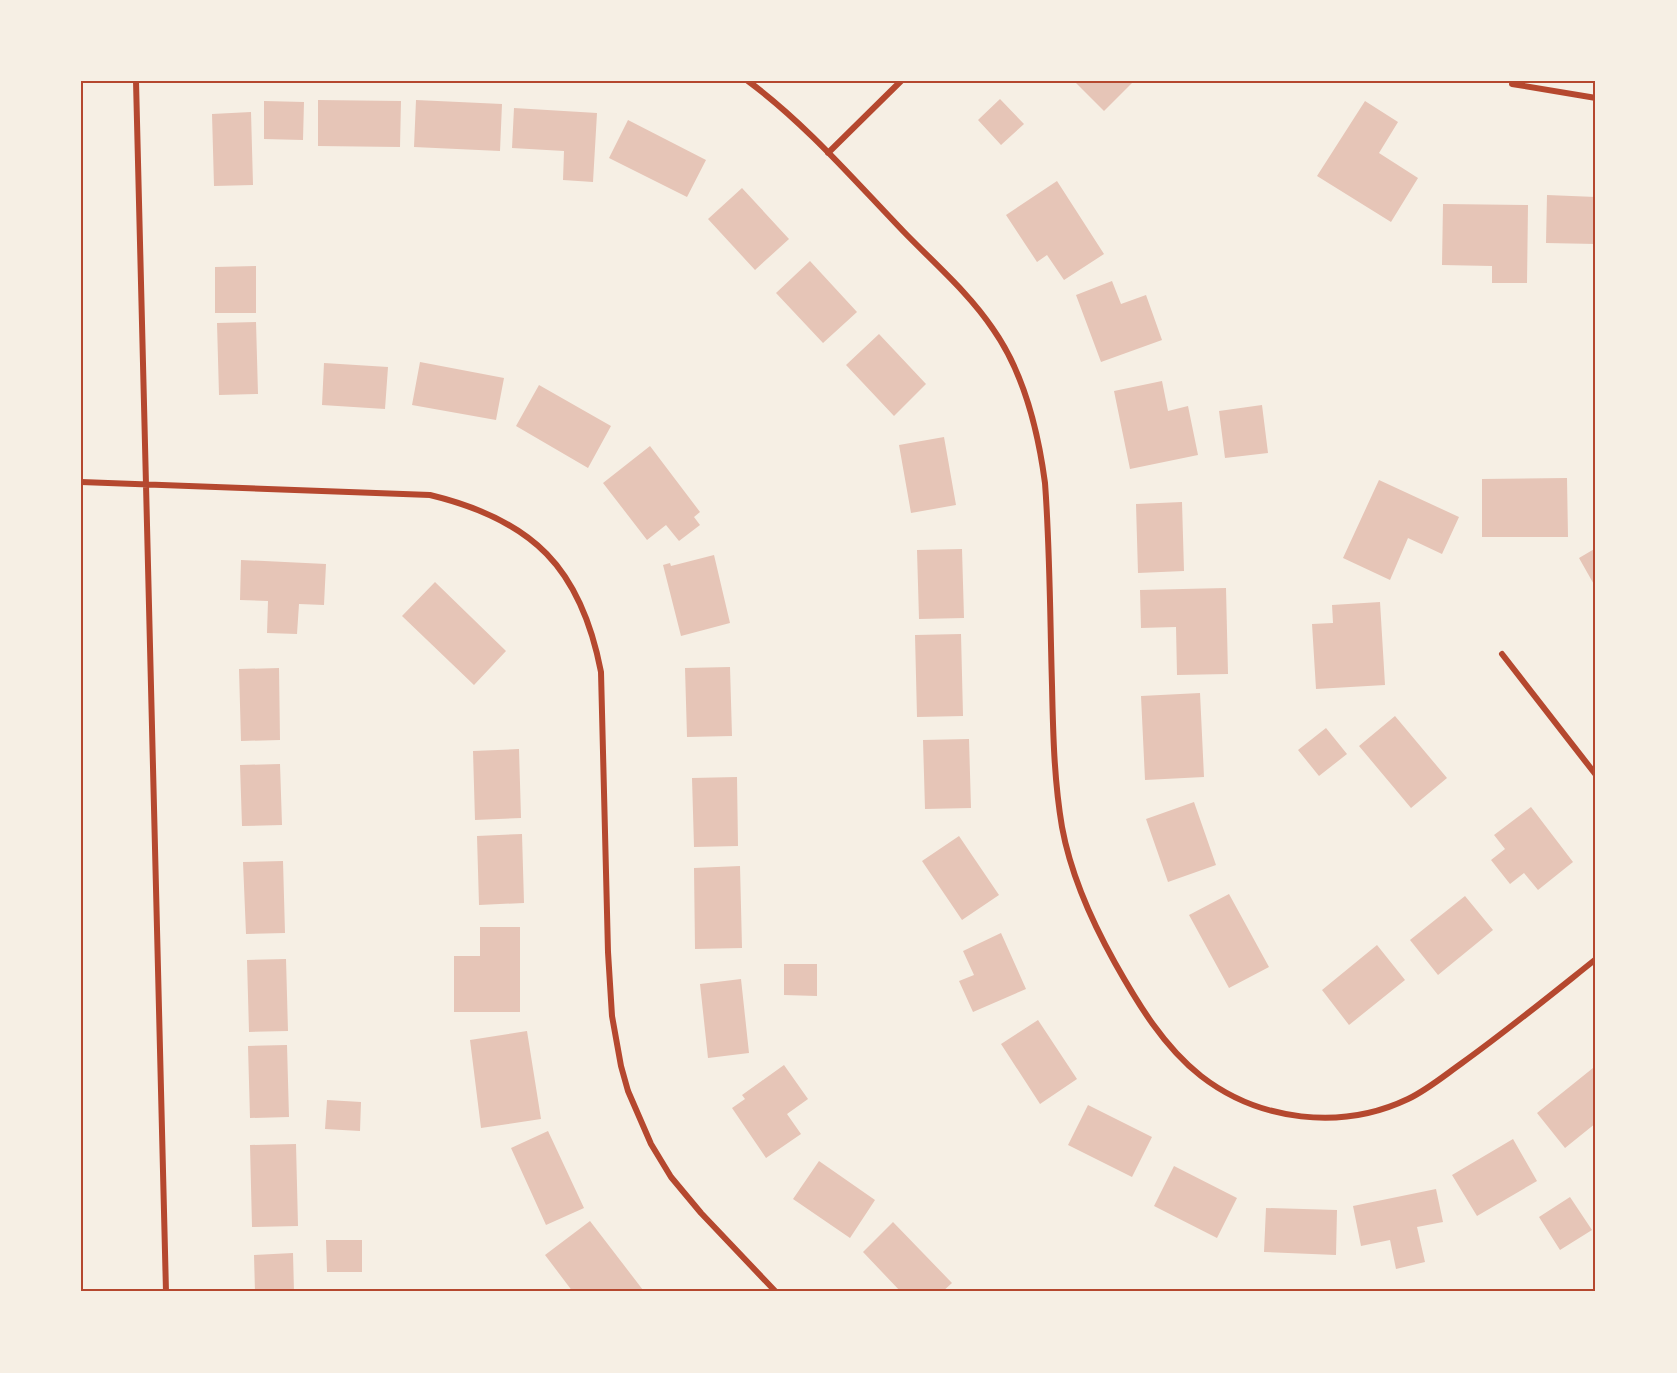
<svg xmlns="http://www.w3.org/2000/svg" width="1677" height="1373" font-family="'IBM Plex Serif',serif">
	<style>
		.building { fill: #e6c5b7 }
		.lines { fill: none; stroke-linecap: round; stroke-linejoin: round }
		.minor { stroke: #b5482f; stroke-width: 6 }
		.neatline { fill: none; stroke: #b5482f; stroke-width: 2 }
	</style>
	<rect width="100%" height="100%" fill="#f6efe4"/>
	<!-- building -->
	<path class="building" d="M1074,81H1134L1104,111Z
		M1000,99L1024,124L1001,145L978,120Z
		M318,100L401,101L400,147L318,146Z
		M416,100L502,104L500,151L414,147Z
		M264,101L304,102L303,140L264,139Z
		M1365,101L1398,122L1379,153L1418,178L1391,222L1317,176Z
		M514,108L597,113L593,182L563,180L564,151L512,148Z
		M251,112L253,185L214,186L212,114Z
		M628,120L706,160L687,197L609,158Z
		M1057,181L1104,254L1064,280L1047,255L1037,262L1006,215Z
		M742,188L789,239L755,270L708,219Z
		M1547,195L1596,197V244L1546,243Z
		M1443,204L1528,205L1527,283H1492V266L1442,265Z
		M810,261L857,312L823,343L776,293Z
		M256,266V313H215V267Z
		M1112,281L1121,304L1146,295L1162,340L1101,362L1076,295Z
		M256,322L258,394L219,395L217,323Z
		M879,334L926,384L894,416L846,365Z
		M420,362L504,378L496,420L412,405Z
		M324,363L388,367L385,409L322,405Z
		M1162,381L1168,411L1188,406L1198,455L1130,469L1114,391Z
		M539,385L611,426L588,468L516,426Z
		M1262,405L1268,453L1225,458L1219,411Z
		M944,437L956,505L911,513L899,445Z
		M650,446L700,512L694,517L700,525L679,541L666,525L647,540L603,483Z
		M1567,478L1568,537H1482V479Z
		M1379,480L1459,517L1442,554L1408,538L1390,580L1343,558Z
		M1182,502L1184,571L1138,573L1136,504Z
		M1596,548V588L1579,558Z
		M962,549L964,618L919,619L917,550Z
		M714,555L730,623L681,636L663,565L670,563L671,566Z
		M241,560L326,564L324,605L299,604L297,634L267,633L268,601L240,600Z
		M435,582L506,651L474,685L402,616Z
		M1226,588L1228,674L1177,675L1176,627L1141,628L1140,590Z
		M1380,602L1385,685L1316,689L1312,624L1333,623L1332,605Z
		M961,634L963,716L917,717L915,635Z
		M730,667L732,736L687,737L685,668Z
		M279,668L280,740L241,741L239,669Z
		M1200,693L1204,777L1145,780L1141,696Z
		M1395,716L1447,778L1411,808L1359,746Z
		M1326,728L1347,754L1319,776L1298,750Z
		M969,739L971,808L925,809L923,740Z
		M519,749L521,818L475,820L473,751Z
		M280,764L282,825L242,826L240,765Z
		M737,777L738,846L694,847L692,778Z
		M1194,802L1216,865L1168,882L1146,819Z
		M1531,807L1573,862L1538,890L1524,873L1510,884L1491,860L1505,849L1494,835Z
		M522,834L524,903L479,905L477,836Z
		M959,836L999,895L962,920L922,861Z
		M283,861L285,933L246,934L243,862Z
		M740,866L742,948L695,949L694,868Z
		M1229,894L1269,967L1229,988L1189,915Z
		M1465,896L1493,930L1438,975L1410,940Z
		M480,927H520V1012H454V956H480Z
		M1001,933L1026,989L973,1012L959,981L974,975L963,951Z
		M1377,945L1405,980L1349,1025L1322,990Z
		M286,959L288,1031L249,1032L247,960Z
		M784,964H817V996L784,995Z
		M741,979L749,1053L708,1058L700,984Z
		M1038,1020L1077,1079L1040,1104L1001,1044Z
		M527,1031L541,1119L481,1128L470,1040Z
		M287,1045L289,1117L250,1118L248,1046Z
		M784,1065L808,1099L787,1114L801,1134L766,1158L732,1108L745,1099L742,1095Z
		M1593,1068L1596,1072V1123L1565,1148L1537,1113Z
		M327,1100L361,1102L360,1131L325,1129Z
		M1088,1105L1152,1137L1132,1177L1068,1145Z
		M548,1131L584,1208L546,1225L511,1148Z
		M1513,1139L1537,1181L1477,1216L1452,1175Z
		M296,1144L298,1226L252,1227L250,1145Z
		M819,1161L875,1200L850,1238L793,1199Z
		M1174,1166L1237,1198L1217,1238L1154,1206Z
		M1436,1189L1443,1222L1417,1227L1425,1262L1396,1269L1390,1240L1361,1246L1353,1206Z
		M1570,1197L1592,1230L1560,1250L1539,1217Z
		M1266,1208L1337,1210L1336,1255L1264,1252Z
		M590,1221L643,1290L640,1292H573L545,1255Z
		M893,1222L952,1283L942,1292H901L863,1252Z
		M326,1240H362V1272H327Z
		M293,1253L294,1292H255L254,1255Z"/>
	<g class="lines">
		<!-- minor -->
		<path class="minor" d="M136,81L166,1292
			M748,81C806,124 854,180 904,232C934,263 969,293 993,329C1024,373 1038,430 1045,483C1050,550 1050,617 1052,685C1053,732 1054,780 1062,827C1071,876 1091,920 1115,963C1138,1004 1164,1047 1201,1076C1259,1121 1341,1131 1408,1099C1427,1090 1445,1075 1462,1063C1508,1030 1552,994 1596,959
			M1512,84L1596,98
			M828,153L901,81
			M81,482L430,495C533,520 581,568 601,672L608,952L612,1016L621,1066L628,1091L651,1144L671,1177L701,1213L776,1292
			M1502,654L1596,775"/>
	</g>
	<!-- border -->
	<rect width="1677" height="1373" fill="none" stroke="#f6efe4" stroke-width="165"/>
	<rect x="82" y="82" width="1512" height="1208" class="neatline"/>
</svg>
